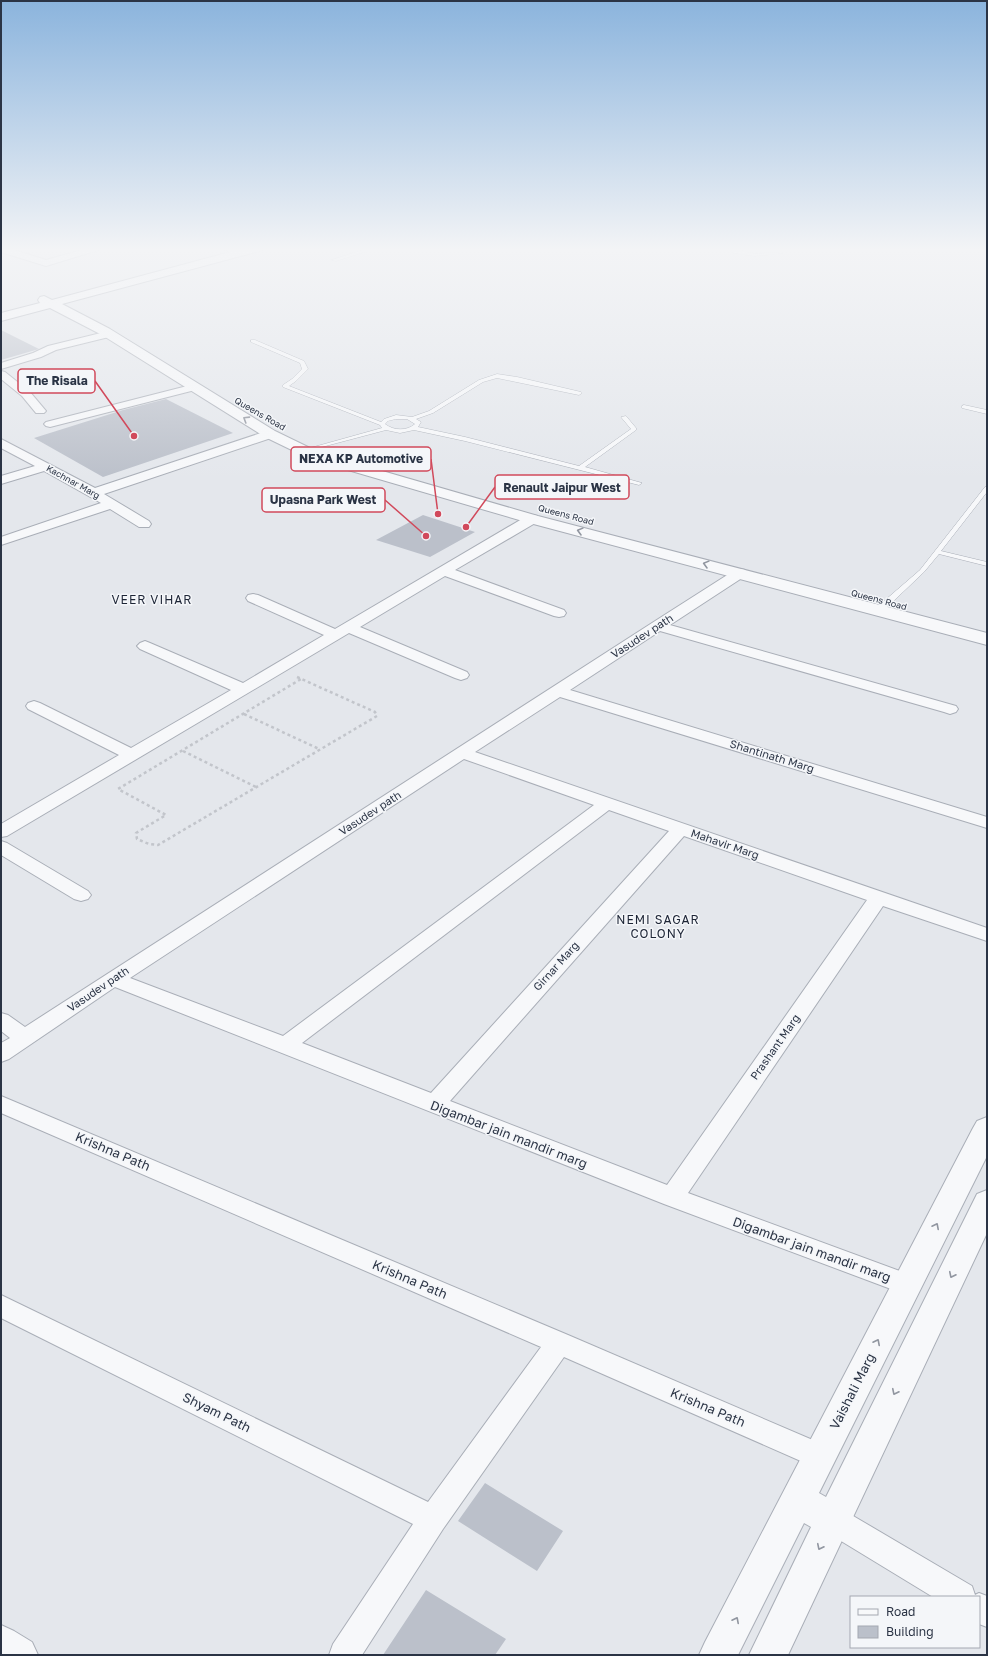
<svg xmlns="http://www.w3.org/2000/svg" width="988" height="1656" font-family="'Golos Text',sans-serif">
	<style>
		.building { fill: #bbc0ca }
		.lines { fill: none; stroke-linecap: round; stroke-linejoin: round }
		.service-casing { stroke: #a9aeb7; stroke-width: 1 }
		.minor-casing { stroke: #a9aeb7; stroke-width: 2 }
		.tertiary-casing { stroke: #a9aeb7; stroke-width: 2 }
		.path { stroke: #c2c5cb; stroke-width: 2.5; stroke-dasharray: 3 3; stroke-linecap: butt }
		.service { fill: #f7f8fa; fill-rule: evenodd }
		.minor { fill: #f7f8fa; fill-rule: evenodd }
		.tertiary { fill: #f7f8fa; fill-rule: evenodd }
		.oneway { stroke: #9196a0 }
		.labels { text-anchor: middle; stroke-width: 3; stroke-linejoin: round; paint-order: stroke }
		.far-street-label { font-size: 9px; fill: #2b3445; stroke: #f4f6f9 }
		.street-label { font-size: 11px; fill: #2b3445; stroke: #f4f6f9 }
		.neighbourhood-label { font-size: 12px; letter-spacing: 1px; fill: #1d2536; stroke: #f4f6f9 }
		.near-street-label { font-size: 13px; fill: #2b3445; stroke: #f4f6f9 }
		.leader { fill: none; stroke: #d1495b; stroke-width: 1.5 }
		.callout-dot { fill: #d1495b; stroke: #f4f6f9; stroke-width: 1.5 }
		.callout { fill: #f4f6f9; stroke: #d1495b; stroke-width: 1.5 }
		.callout-label { font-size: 12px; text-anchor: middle; font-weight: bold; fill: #2b3445 }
	</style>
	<rect width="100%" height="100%" fill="#e4e7ec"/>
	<!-- building -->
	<path class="building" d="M1,330L39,349L1,360Z
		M166,399L233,433L103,477L34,438L123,410Z
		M423,515L475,532L430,557L376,540Z
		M485,1483L563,1531L537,1571L458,1521Z
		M426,1590L506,1639L495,1655H383Z"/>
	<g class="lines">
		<defs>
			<path id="service" d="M369,248H377L336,261L332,260Z
				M731,248L755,254L781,252L783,253L755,256L734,253Z
				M251,340H255L304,361L308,369L296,381L289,386L381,422L384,419L396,415L412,417L429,411L479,380L497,374L517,377L581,392L582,393L579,395L497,378L483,382L433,413L416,419L421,422L418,427L465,437L579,466L631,429L621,417L626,416L636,428V430L585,467L642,483L639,485L465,441L414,430L400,433L386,430L303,452V450L382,428L380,425L283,387V385L292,379L302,369L300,363L251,342ZM396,419H407L415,424C407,431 394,431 385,424L388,421Z
				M964,405L987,410V414L962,408V406Z
				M987,486V492L941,551L987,562V566L939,554L924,572L882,612H876V608L920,570L985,487Z"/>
			<path id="minor" d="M1,248H8L46,260L89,248H105L46,266L1,252Z
				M221,248H235L244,253L240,256Z
				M109,331L113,332L114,334L113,336L56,350L41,357L1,369V363L33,353L48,346Z
				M1,371L5,372L30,392L46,411L44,413H36L22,396L1,379Z
				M195,384L201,387L199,389L50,427L46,426L44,424L46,422Z
				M270,430L274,431L276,434L274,437L104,494L149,521L151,524L149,527H139L110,509L1,545V537L101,503L44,471L1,484V476L35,466L1,448V439L95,488Z
				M532,515L537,516L539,519L537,522L455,570L564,610L566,613L564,616L559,617L554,616L445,576L360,627L467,672L469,675L467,678L461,680L455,678L349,633L7,836L1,837V824L119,755L28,709L26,706L28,703L34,701L40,703L131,748L231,690L140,649L137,646L140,643L145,641L150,643L243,683L324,635L248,601L246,598L248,595L253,594L258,595L335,629L527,516Z
				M740,569L745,570L747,573L745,576L670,625L956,706L958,709L956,712L950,714L944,712L660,631L570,690L987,817V828L560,697L475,752L987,928V941L883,906L688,1193L916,1277L920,1284L916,1291L907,1295L664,1204L115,987L9,1059L1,1062V1043L10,1038L1,1031V1013L8,1015L25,1027L652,623L735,570ZM464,759L594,805L283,1036L130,978ZM609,810L669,831L431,1093L302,1043ZM684,836L867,900L667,1185L450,1101Z
				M1,841L7,843L88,891L91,895L88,899L81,901L74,899L1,855Z
				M1,1096L568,1335L829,1447L833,1456L829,1465L819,1469L564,1357L443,1529L362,1655H329L333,1644L413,1524L1,1318V1295L428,1502L541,1347L1,1113Z
				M833,1506L843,1510L972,1586L975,1595L979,1593L987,1596V1627L979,1624V1597H933L823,1530L819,1520L823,1510Z"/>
			<path id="tertiary" d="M245,248H264L263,250L62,304L110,329L275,431L310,448L334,457L538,516L987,633V645L526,522L324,463L300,454L265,437L102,335L50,308L1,321V313L40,303L38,300L40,297L44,296L52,300Z
				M987,1117V1156L819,1493L826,1497L977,1194L987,1190V1233L788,1655H749L811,1527L804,1523L738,1655H699L705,1642L973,1128L977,1121Z
				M1,1625L14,1631L32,1642L38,1655H1Z"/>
		</defs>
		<!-- service casing -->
		<use href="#service" class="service-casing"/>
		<!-- minor casing -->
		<use href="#minor" class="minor-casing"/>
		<!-- tertiary casing -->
		<use href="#tertiary" class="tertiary-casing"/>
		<!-- path -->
		<path class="path" d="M297,677L375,712L377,716L158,845L149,844L137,839L136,833L166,815L118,789L301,679
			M244,714L319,749
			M183,751L256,787"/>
		<!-- service -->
		<use href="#service" class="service"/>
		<!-- minor -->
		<use href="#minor" class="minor"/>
		<!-- tertiary -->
		<use href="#tertiary" class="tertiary"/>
	</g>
	<!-- one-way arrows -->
	<defs><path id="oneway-chevron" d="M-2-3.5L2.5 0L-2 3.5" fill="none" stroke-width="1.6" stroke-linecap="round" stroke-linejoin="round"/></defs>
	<g class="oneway">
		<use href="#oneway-chevron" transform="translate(246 419) rotate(-148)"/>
		<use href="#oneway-chevron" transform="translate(580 531) rotate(-165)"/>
		<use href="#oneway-chevron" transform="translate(706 564) rotate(-165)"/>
		<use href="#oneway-chevron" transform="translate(936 1226) rotate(-63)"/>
		<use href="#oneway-chevron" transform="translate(952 1275) rotate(116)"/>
		<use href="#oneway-chevron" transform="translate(877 1342) rotate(-63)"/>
		<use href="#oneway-chevron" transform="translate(895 1392) rotate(116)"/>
		<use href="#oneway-chevron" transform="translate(820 1547) rotate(116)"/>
		<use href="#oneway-chevron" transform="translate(736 1620) rotate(-63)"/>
	</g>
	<!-- sky -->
	<linearGradient id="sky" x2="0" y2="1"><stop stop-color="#8bb4dd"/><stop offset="0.52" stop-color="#f3f4f6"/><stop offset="1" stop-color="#f3f4f6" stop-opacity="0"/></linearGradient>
	<rect width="988" height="480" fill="url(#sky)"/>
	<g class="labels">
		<!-- far-street labels -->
		<g class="far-street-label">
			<text transform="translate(260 414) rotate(30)" y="3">Queens Road</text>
			<text transform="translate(73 482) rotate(29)" y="3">Kachnar Marg</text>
			<text transform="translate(566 515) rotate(15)" y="3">Queens Road</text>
			<text transform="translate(879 600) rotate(15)" y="3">Queens Road</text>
		</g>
		<!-- street labels -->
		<g class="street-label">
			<text transform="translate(642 636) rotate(-33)" y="4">Vasudev path</text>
			<text transform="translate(772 756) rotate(17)" y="4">Shantinath Marg</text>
			<text transform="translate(370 813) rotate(-33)" y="4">Vasudev path</text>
			<text transform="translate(725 844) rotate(19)" y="4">Mahavir Marg</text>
			<text transform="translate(556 966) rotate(-48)" y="4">Girnar Marg</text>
			<text transform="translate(98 989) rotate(-34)" y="4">Vasudev path</text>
			<text transform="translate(775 1047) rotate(-55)" y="4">Prashant Marg</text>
		</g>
		<!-- neighbourhood labels -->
		<g class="neighbourhood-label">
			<text x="152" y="604">VEER VIHAR</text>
			<text x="658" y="924">NEMI SAGAR<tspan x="658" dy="14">COLONY</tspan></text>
		</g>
		<!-- near-street labels -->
		<g class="near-street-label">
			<text transform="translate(509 1134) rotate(21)" y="5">Digambar jain mandir marg</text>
			<text transform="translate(113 1151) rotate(23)" y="5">Krishna Path</text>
			<text transform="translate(812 1249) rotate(20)" y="5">Digambar jain mandir marg</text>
			<text transform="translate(410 1279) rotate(23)" y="5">Krishna Path</text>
			<text transform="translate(852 1391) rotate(-63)" y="5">Vaishali Marg</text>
			<text transform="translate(708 1407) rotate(23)" y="5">Krishna Path</text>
			<text transform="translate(217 1412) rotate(26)" y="5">Shyam Path</text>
		</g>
	</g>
	<!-- callouts -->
	<path class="leader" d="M134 436L95 381M438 514L431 459M466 527L495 487M426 536L385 500"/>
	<g class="callout-dot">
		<circle cx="134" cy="436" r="4"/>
		<circle cx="438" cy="514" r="4"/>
		<circle cx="466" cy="527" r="4"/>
		<circle cx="426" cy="536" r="4"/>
	</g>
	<g class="callout">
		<rect x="18" y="369" width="77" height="24" rx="4"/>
		<rect x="291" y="447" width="140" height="24" rx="4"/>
		<rect x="495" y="475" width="134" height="24" rx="4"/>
		<rect x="262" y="488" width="123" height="24" rx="4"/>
	</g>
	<g class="callout-label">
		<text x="57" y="385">The Risala</text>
		<text x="361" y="463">NEXA KP Automotive</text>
		<text x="562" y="492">Renault Jaipur West</text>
		<text x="323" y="504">Upasna Park West</text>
	</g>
	<!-- border -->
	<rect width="988" height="1656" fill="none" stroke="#2b3445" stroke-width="4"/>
	<!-- legend -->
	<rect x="850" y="1596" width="130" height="52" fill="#f4f6f9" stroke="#a4a8b1"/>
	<rect x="858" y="1609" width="20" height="6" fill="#f7f8fa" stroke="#a4a8b1"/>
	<text x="886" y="1616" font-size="12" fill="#2b3445">Road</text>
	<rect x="858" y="1626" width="20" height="12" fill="#bbc0ca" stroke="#a4a8b1"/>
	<text x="886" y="1636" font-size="12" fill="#2b3445">Building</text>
</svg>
